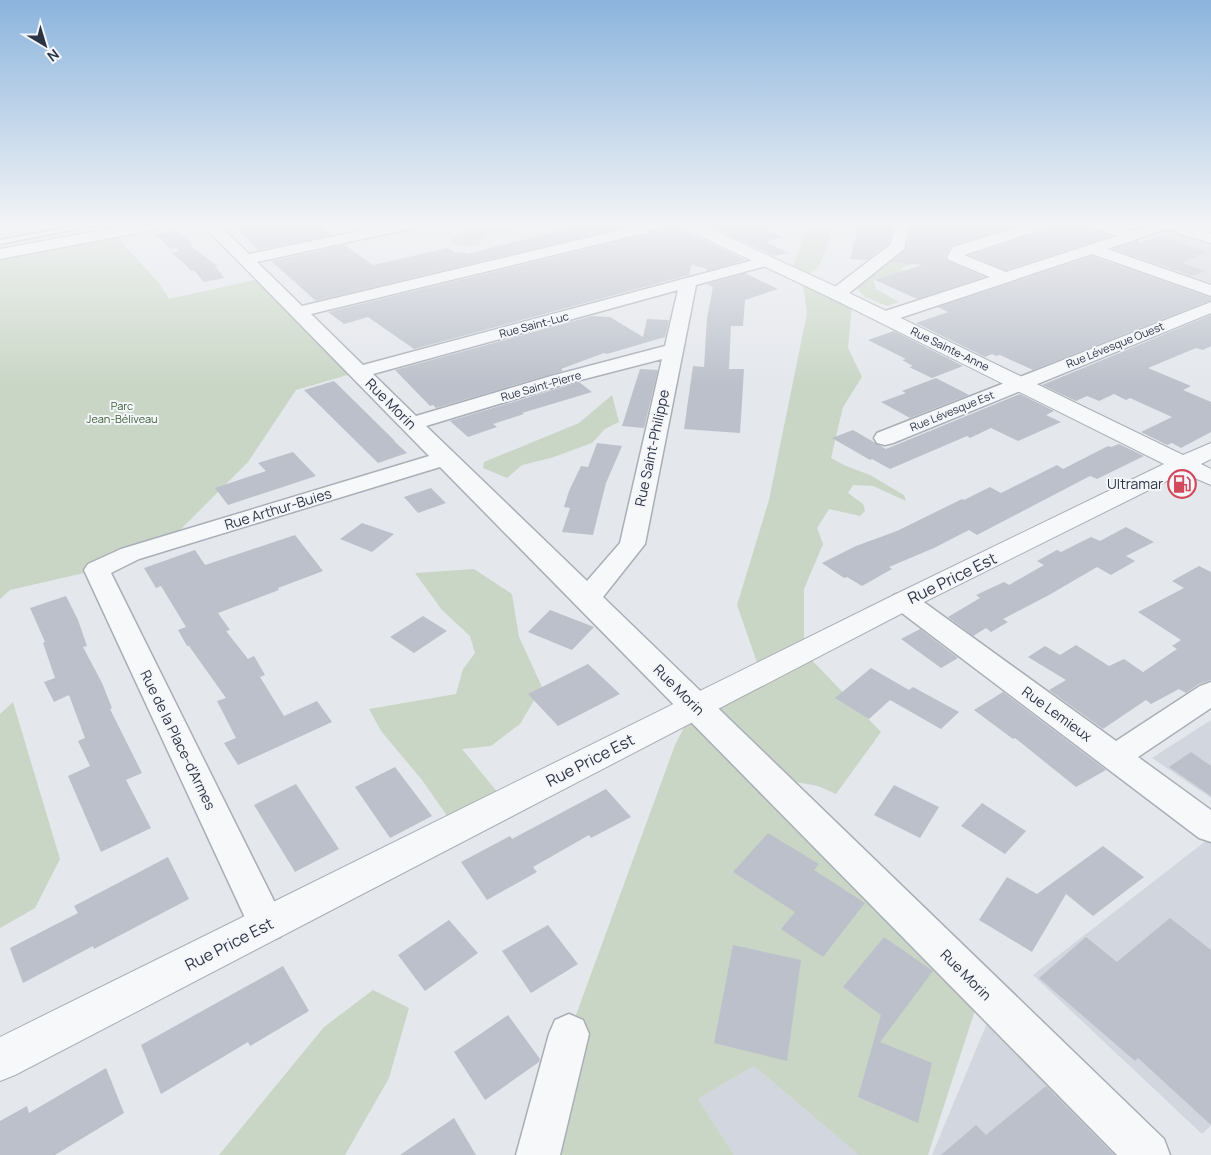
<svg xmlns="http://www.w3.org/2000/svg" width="1211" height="1155" font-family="Manrope,sans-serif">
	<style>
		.built { fill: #d2d6de }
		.green { fill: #c9d6c5 }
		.building { fill: #bbc0ca }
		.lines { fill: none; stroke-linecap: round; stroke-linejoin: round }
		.service-casing { stroke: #a9aeb7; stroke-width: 3 }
		.minor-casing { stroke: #a9aeb7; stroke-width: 3 }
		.tertiary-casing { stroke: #a9aeb7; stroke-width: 2 }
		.primary-casing { stroke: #a3abb8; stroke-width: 2 }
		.service { fill: #f7f8fa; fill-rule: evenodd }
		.minor { fill: #f7f8fa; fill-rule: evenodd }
		.tertiary { fill: #f7f8fa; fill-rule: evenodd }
		.primary { fill: #fff; fill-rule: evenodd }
		.labels { text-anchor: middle; stroke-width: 4; stroke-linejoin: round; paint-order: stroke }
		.far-street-label { font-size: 11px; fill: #2b3445; stroke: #f4f6f9 }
		.far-park-label { font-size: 11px; fill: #3f6138; stroke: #f4f6f9 }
		.street-label { font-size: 14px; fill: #2b3445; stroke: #f4f6f9 }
		.poi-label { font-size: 14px; fill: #2b3445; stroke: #f4f6f9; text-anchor: end }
		.near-street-label { font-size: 16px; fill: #2b3445; stroke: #f4f6f9 }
	</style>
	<rect width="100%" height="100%" fill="#e4e7ec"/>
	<!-- built -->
	<path class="built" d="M1172,232L1211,244V283L1118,250Z
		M1211,720V798L1152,758Z
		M1211,837V1125L1202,1134L1033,975Z
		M995,1004L1141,1155H932Z
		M754,1066L859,1155H734L698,1099Z"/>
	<!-- green -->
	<path class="green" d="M494,224H537L497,234L484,239L478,245L463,246L451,243C456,228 481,227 494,224Z
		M808,224H832L828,245L818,268L803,277L852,305L848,348L862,377L843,407L831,458L846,466L870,475L904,495L906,501L873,486L853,485L848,493L863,504L865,511L860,516L829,509L817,528L823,544L804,589V652L881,732L836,794L818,786L768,777L977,1004L928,1155H859L754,1066L698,1099L734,1155H538L569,1034L675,745L695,706L761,674L737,605L769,500L807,313L802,277L792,267Z
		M113,233L160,284L169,299L264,278L358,372L296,390L248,462L166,544L97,570L10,590L0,599V254Z
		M914,242L919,262L902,268L903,277L889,276L874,280L876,289L899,302L887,306L865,297L855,286L877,266Z
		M612,395L619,422L605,429L592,443L551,458L522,465L507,478L483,468L484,462L579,423Z
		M474,569L512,594L519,637L542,687L520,724L491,746L462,749L499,794L450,820L422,780L381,731L369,709L456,694L463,669L475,653L470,636L442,610L415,573Z
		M13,702L60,859L35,908L0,928V714Z
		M373,990L409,1008L389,1078L345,1155H219L324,1027Z"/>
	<!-- building -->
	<path class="building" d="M232,224H317L331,235L258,250Z
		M584,224H637L316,301L271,261L345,245L373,265L448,248L456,253L463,252L467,254Z
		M673,224H677L680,229L746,260L707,271V269L692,265L689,275L414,349L368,317L344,324L328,312L669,229Z
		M705,224H753L783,237L765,242L789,253L774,256Z
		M859,224H893L889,243L867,260L850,259Z
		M911,224H1021L952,245L945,256L947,261L985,277L917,299L875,280L922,265L890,262L906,249Z
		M1053,224H1084L1087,229L1111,236L1006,270L969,255L1050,229Z
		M176,230L193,244L190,245L217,266H215L225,278L204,282L194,270L191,271L185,264L171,253L179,251L176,248L171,249L155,235Z
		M1159,236L1207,252L1183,263L1206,271L1192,276L1113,249L1136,241L1141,243Z
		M1092,256L1211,298V300L1033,370L1000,355L996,356L992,354L985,357L916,323L948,312L938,307Z
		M745,273L778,289L745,300L743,326H731L729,369H744L740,433L684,429L693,366L704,367L707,318L713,287L707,284Z
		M1211,315V346L1203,350L1196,348L1148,368L1191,386L1183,390L1211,402V432L1181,448L1172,443L1167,445L1141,432L1172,417L1130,398L1126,400L1114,394L1099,401L1087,396L1076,401L1042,385Z
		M592,316L610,317L643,337L647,319L669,320L665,337L607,354L604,353L561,369L563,371L436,408L433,405L430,406L395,370Z
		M894,331L963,366L932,378L909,367L913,366L902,360L906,359L868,340Z
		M640,369L658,370L644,428L622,426Z
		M936,378L969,395L910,418L881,402L906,393L902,391Z
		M334,381L395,441H394L407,453L378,463L304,390Z
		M579,382L592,392L522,413L524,414L493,424L497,427L468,437L450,421Z
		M1020,394L1054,411L1046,415L1061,422L1018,441L991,428L970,438L967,436L890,469L872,459L870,460L832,438L853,430L886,449Z
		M597,443L622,446L606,483L593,535L562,532L570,508L564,507L569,491L581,466L588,467Z
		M1119,444L1144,456L1097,479L1090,476L977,535L969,530L934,548L889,567L892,569L862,586L847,577L844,578L822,563L856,546L897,531L962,499L964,500L990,487L1001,493L1057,465L1063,469L1108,446L1111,447Z
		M293,452L316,476L228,505L215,488L266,471L258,463Z
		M431,488L446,503L418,513L404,497Z
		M362,523L394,534L372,552L340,539Z
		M1126,527L1154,542L1126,556L1135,561L1111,575L1097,567L1049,595L1003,619L1008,622L991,632L986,628L973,636L948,617L980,598L976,595L1004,582L1009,585L1044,565L1037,561L1057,550L1061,552L1091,537L1100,541Z
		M295,535L323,571L278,588L279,590L218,613L230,630L226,631L248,659L254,656L265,675L260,677L284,716L317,701L332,722L238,765L224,743L236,738L217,701L226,698L189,646H187L178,630L186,627L161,586L156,588L144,568L195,550L205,565Z
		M1199,566L1211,572V680L1199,684L1186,693L1179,689L1151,704L1146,700L1103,729L1049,690L1066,680L1028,657L1045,646L1060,655L1076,645L1109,666L1124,659L1143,672L1177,649L1172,646L1181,640L1138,612L1184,588L1172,581Z
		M66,596L78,620L87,646L83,647L102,683L112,708L110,709L142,773L126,780L151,828L101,852L68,776L90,766L78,741L85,738L69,695L54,702L44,682L55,678L43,643L45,642L30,608Z
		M550,610L594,627L572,650L528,632Z
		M423,616L447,631L414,653L390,637Z
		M920,629L958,658L941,668L901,639Z
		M588,664L620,694L558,726L528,694Z
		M871,668L909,690L913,687L959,712L941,729L890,700L869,719L835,698Z
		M1003,692L1106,770L1076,787L1015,738L1013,739L974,710Z
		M1191,752L1211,766V796L1169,767Z
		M395,767L432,816L390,838L355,787Z
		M296,784L339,849L295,872L254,805Z
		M894,785L939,807L920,838L874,815Z
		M606,789L631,817L591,838L589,835L533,867L537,872L487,900L461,862L510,836L512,839Z
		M982,803L1026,831L1005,854L961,826Z
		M768,833L819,864L814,870L865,903L823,957L781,929L795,912L733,872Z
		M1103,846L1144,877L1093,916L1066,894L1032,952L979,920L1007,877L1037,894Z
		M168,857L189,899L94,949L93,946L23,983L10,948L78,913L74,906Z
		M1170,918L1211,950V1125L1138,1058L1135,1061L1039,978L1086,937L1117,962Z
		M449,920L478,953L425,991L398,955Z
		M548,925L578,964L531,993L502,951Z
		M884,937L933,971L880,1042L932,1063L918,1123L858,1097L881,1015L843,987Z
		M733,945L801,960L787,1061L714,1043Z
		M283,966L309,1011L250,1046L248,1042L161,1094L141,1045Z
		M508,1015L540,1059L539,1062L485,1100L454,1052Z
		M106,1068L124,1113L55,1155H0V1121L27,1106L29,1113Z
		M1046,1086L1114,1155H941L976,1125L986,1135Z
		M454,1118L476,1155H400Z"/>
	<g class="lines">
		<defs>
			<path id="service" d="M86,224H102L0,244V240Z"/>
			<path id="minor" d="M202,224H218L249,254L392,224H420L418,227L413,228L257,262L302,306L645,224H671L669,227L311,314L363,365L761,258H773L775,261L773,264L696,285L645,544L603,597L1164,1139L1170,1155H1117L440,467L139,559L111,573L286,925L280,937L267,941L254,937L84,570L88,564L121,549L429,456ZM678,290L665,346L551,376L416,416L373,374ZM662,359L620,543L587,581L426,426L565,384Z
				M895,224H909L904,249L843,298L837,299L831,298L828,294L831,290L891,244Z
				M1028,224H1051L1049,227L964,255L1006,272L1117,236L1088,227L1086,224H1110L1133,231L1153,224H1175L1173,227L1107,249L1211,285V296L1092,254L891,321L885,322L879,321L876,317L879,313L990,277L949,260L947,257L953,247Z
				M1211,302V313L893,443L885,445L877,443L874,438L877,433Z
				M904,592L914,595L1116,741L1200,686L1211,682V708L1138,757L1211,810V842L1199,838L894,607L890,601L894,595Z
				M569,1014L583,1020L589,1034L560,1155H516L549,1034L555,1020Z"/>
			<path id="tertiary" d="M679,224H700L843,290L1183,455L1211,443V459L1201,464L1211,469V485L1183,473L914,607L15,1075L0,1081V1037L894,595L1164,464L831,298L681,227Z"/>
			<path id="primary" d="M133,224H167L165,227L159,229L0,259V249Z
				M1157,224H1182L1211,233V243L1159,227Z"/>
		</defs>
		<!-- service casing -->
		<use href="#service" class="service-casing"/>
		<!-- minor casing -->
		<use href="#minor" class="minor-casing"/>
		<!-- tertiary casing -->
		<use href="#tertiary" class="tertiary-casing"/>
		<!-- primary casing -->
		<use href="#primary" class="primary-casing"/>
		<!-- service -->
		<use href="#service" class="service"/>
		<!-- minor -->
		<use href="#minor" class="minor"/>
		<!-- tertiary -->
		<use href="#tertiary" class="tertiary"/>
		<!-- primary -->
		<use href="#primary" class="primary"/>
	</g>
	<!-- sky -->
	<linearGradient id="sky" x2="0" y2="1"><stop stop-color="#8bb4dd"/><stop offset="0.58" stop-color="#f3f4f6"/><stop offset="1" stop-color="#f3f4f6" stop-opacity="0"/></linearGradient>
	<rect width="1211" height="386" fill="url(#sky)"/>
	<!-- icons -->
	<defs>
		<symbol id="fuel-ring" viewBox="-11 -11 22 22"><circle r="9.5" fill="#f4f6f9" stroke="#d1495b" stroke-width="1.5"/><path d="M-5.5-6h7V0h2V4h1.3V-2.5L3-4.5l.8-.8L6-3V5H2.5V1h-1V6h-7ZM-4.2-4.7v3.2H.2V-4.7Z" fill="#d1495b"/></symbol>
	</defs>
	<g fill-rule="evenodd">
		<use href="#fuel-ring" x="1166" y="468" width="32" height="32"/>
	</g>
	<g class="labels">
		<!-- far-street labels -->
		<g class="far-street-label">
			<text transform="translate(534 325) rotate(-15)" y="4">Rue Saint-Luc</text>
			<text transform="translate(1115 345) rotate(-22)" y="4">Rue Lévesque Ouest</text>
			<text transform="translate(950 349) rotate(26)" y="4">Rue Sainte-Anne</text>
			<text transform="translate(541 386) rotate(-16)" y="4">Rue Saint-Pierre</text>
			<text transform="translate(952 411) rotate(-22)" y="4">Rue Lévesque Est</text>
		</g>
		<!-- far-park labels -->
		<g class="far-park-label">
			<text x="122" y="410">Parc<tspan x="122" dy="13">Jean-Béliveau</tspan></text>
		</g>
		<!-- street labels -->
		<g class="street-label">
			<text transform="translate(391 404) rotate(45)" y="5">Rue Morin</text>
			<text transform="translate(652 448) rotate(-78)" y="5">Rue Saint-Philippe</text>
			<text transform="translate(278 509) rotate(-17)" y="5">Rue Arthur-Buies</text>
			<text transform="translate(679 690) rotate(45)" y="5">Rue Morin</text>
			<text transform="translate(1057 714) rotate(36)" y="5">Rue Lemieux</text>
			<text transform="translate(178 740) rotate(64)" y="5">Rue de la Place-d'Armes</text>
			<text transform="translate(966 975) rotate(45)" y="5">Rue Morin</text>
		</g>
		<!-- poi labels -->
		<g class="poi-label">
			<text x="1163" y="489">Ultramar</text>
		</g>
		<!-- near-street labels -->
		<g class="near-street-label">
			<text transform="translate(952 578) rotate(-26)" y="6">Rue Price Est</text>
			<text transform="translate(590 760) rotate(-27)" y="6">Rue Price Est</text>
			<text transform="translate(229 944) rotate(-27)" y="6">Rue Price Est</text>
		</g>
	</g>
	<!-- north arrow -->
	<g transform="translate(45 45) rotate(142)" stroke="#f4f6f9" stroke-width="4" paint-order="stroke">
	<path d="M0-4L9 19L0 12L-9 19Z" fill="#2b3445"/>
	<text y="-8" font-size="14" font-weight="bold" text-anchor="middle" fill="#2b3445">N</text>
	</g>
</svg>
